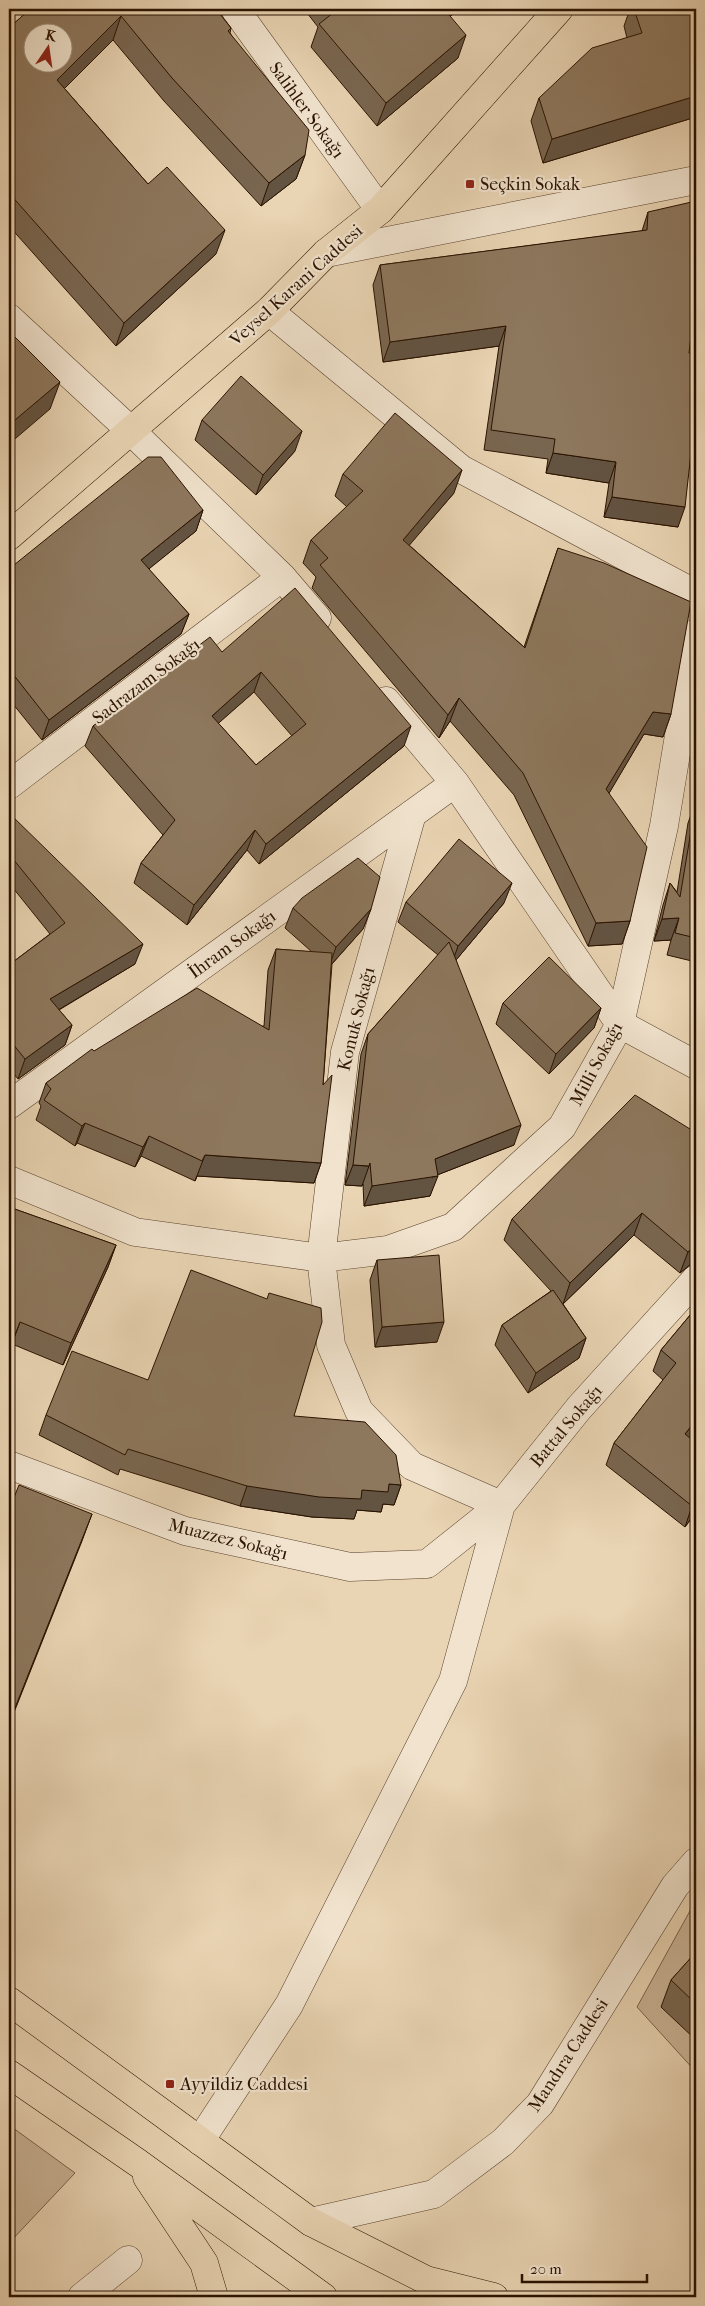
<svg xmlns="http://www.w3.org/2000/svg" width="705" height="2306" font-family="'IM FELL French Canon',serif">
	<style>
		.green { fill: #c9b395; stroke: #7a624a }
		.lines { fill: none; stroke-linecap: round; stroke-linejoin: round }
		.minor-casing { stroke: #5a422d; stroke-width: 29 }
		.major-casing { stroke: #2a1200; stroke-width: 29 }
		.minor { stroke: #f1e3ce; stroke-width: 28 }
		.major { stroke: #e9d4b3; stroke-width: 28 }
		.wall { fill: #796650; stroke: #2a1200; fill-rule: evenodd }
		.shaded-wall { fill: #635341; stroke: #2a1200 }
		.building { fill: #8d775d; stroke: #2a1200; fill-rule: evenodd }
		.poi-dot { fill: #8f2418; stroke: #f1e3ce; stroke-width: 2 }
		.labels { text-anchor: middle; stroke-width: 4.5; stroke-linejoin: round; paint-order: stroke }
		.street-label { font-size: 18px; fill: #2a1200; stroke: #f1e3ce }
		.poi-label { font-size: 18px; fill: #2a1200; stroke: #f1e3ce; text-anchor: start }
	</style>
	<rect width="100%" height="100%" fill="#e9d4b3"/>
	<filter id="stains"><feTurbulence type="fractalNoise" baseFrequency=".004" numOctaves="4"/><feColorMatrix values="0 0 0 0 .2 0 0 0 0 .09 0 0 0 0 .02 0 0 0 .5 -.17"/></filter>
	<radialGradient id="worn" r=".72"><stop offset=".6" stop-color="#630" stop-opacity="0"/><stop offset="1" stop-color="#630" stop-opacity=".3"/></radialGradient>
	<!-- green -->
	<path class="green" d="M696,1900V2072L637,2007Z
		M9,2125L75,2173L9,2243Z"/>
	<g class="lines">
		<defs>
			<path id="minor" d="M235,9L380,210
				M326,253L696,180
				M269,311L461,469L696,594
				M9,318L131,431L282,577L317,618
				M386,701L455,783L620,1024L696,1065
				M9,785L282,577
				M9,1105L455,783
				M9,1180L135,1232L321,1258L388,1250L453,1227L562,1127L620,1024L664,826L696,633
				M9,1465L185,1531L350,1567L427,1564L501,1505L579,1408L696,1279
				M200,2141L289,2005L453,1681L501,1505L412,1466L359,1411L331,1345L321,1258L345,1052L412,814
				M311,2222L434,2194L503,2142L540,2104L675,1886L696,1862
				M82,2297L128,2260"/>
			<path id="major" d="M9,536L269,311L326,253L380,210L559,9
				M9,2001L311,2222L426,2280L494,2297
				M9,2074L138,2163L323,2297
				M147,2177L204,2263L214,2297"/>
		</defs>
		<!-- minor casing -->
		<use href="#minor" class="minor-casing"/>
		<!-- major casing -->
		<use href="#major" class="major-casing"/>
		<!-- minor -->
		<use href="#minor" class="minor"/>
		<!-- major -->
		<use href="#major" class="major"/>
	</g>
	<!-- wall -->
	<path class="wall" d="M30,9H216L231,28L230,33L305,155L296,179L261,206L164,101L113,40L64,88L148,184L216,254L116,346L9,226V28Z
		M304,9H457L450,17L458,58L377,126L311,47L318,27Z
		M630,9H696V117L543,163L531,121L539,98L627,38L624,26Z
		M648,212L689,353L678,527L604,517L609,483L546,473L548,459L484,450L499,346L383,362L373,285L380,265L642,231Z
		M202,420L295,451L256,495L195,440Z
		M343,474L454,493L409,545L524,647L558,548L671,714L663,737L644,734L609,793L630,921L622,944L588,946L514,795L450,721L439,738L312,588L316,577L303,563L311,540L347,507L335,496Z
		M203,510L196,531L148,569L189,614L181,634L42,740L9,699V569Z
		M222,652L404,746L259,864L247,850L187,925L134,883L141,863L163,835L85,746L93,726ZM254,692L292,736L256,765L218,723Z
		M696,727V741H694Z
		M696,801V962L667,955L671,940L654,941L663,905L670,883L677,892L688,823Z
		M9,813L135,964L59,1010L72,1025L65,1045L18,1079L9,1068V965L50,934L9,883Z
		M406,902L504,903L456,960L514,1145L437,1175L430,1196L364,1206L363,1184L362,1186L345,1185L361,1054L368,1034L438,955L398,922Z
		M293,908L371,909L363,929L332,964L323,1085L321,1163L314,1183L197,1176L195,1181L141,1156L135,1167L77,1143L75,1146L36,1120L41,1106L39,1103L46,1083L94,1051L264,1026L268,970L276,949L312,952L285,928Z
		M503,1003L601,1008L594,1028L549,1074L496,1024Z
		M696,1120V1264H691L680,1273L634,1235L563,1304L586,1338L579,1358L528,1393L495,1345L502,1325L551,1291L504,1240L512,1219L690,1129Z
		M9,1207L116,1245L108,1267L63,1365L12,1344Z
		M377,1260L437,1342L375,1347L370,1280Z
		M696,1308L691,1439L696,1512L685,1527L606,1465L614,1443L663,1380L653,1371L661,1350Z
		M148,1380L294,1416L401,1485L394,1505L383,1504L381,1512L357,1510L354,1519L312,1517L240,1506L120,1469L118,1475L39,1435L46,1415Z
		M696,1952V2040L661,2007L671,1980Z"/>
	<!-- shaded-wall -->
	<path class="shaded-wall" d="M446,9H457L436,33L445,10Z
		M121,16L113,40L49,104L57,80Z
		M466,35L458,58L377,126L386,103Z
		M696,96V117L543,163L552,139Z
		M305,155L296,179L261,206L269,183Z
		M225,230L216,254L116,346L124,323Z
		M506,326L499,346L383,362L390,342Z
		M60,382L50,409L9,444V425Z
		M302,431L295,451L256,495L263,475Z
		M553,453L616,462L609,483L546,473Z
		M462,470L454,493L395,562L403,540Z
		M612,497L685,507L678,527L604,517Z
		M203,510L196,531L134,581L141,560Z
		M189,614L181,634L42,740L49,720Z
		M261,672L254,692L204,736L212,716Z
		M459,698L450,721L439,738L448,715Z
		M653,712L671,714L663,737L644,734L598,812L606,789Z
		M411,726L404,746L259,864L266,844Z
		M255,830L247,850L187,925L194,905Z
		M512,883L504,903L451,966L458,946Z
		M371,909L363,929L329,967L336,947Z
		M679,918L671,940L654,941L662,919Z
		M630,921L622,944L588,946L596,923Z
		M143,944L135,964L43,1019L50,999Z
		M601,1008L594,1028L549,1074L556,1054Z
		M72,1025L65,1045L18,1079L25,1059Z
		M85,1123L77,1143L75,1146L82,1126Z
		M521,1125L514,1145L432,1177L438,1176L430,1196L364,1206L372,1186L435,1159Z
		M149,1136L141,1156L135,1167L143,1147Z
		M205,1155L321,1163L314,1183L197,1176L195,1181Z
		M353,1165L369,1166L362,1186L345,1185Z
		M642,1213L634,1235L563,1304L570,1283Z
		M116,1245L108,1267L63,1365L71,1343Z
		M696,1245V1264H691L680,1273L688,1252Z
		M20,1322L12,1344L9,1352V1350Z
		M444,1322L437,1342L375,1347L382,1327Z
		M586,1338L579,1358L528,1393L536,1373Z
		M696,1420V1433L677,1456L685,1434Z
		M389,1484L401,1485L394,1505L383,1504L381,1512L357,1510L354,1519L312,1517L240,1506L247,1486L362,1490Z
		M696,1501V1512L685,1527L692,1506Z
		M92,1514L82,1541L9,1725V1723Z"/>
	<!-- building -->
	<path class="building" d="M30,9H216L231,28L228,31L309,130L305,155L269,183L172,78L121,16L57,80L148,184L167,167L225,230L124,323L9,193V28ZM32,32H62V62H32Z
		M330,9H446L445,10L466,35L386,103L319,24L333,13Z
		M634,9H696V96L552,139L539,98L592,48L642,33Z
		M696,201V292L689,353L696,354V408L685,507L612,497L616,462L553,453L555,439L491,430L506,326L390,342L380,265L647,230L648,212Z
		M9,331L60,382L9,425Z
		M241,376L302,431L263,475L202,420Z
		M395,413L462,470L403,540L525,648L558,548L604,563L691,602L671,714L653,712L606,789L647,847L630,921L596,923L523,773L459,698L448,715L320,565L328,558L311,540L363,491L343,474Z
		M148,457H161L203,510L141,560L189,614L49,720L9,669V569Z
		M295,588L411,726L266,844L255,830L194,905L141,863L175,820L93,726L210,637L222,652ZM261,672L306,724L256,765L212,716Z
		M696,801V938L675,933L679,918L662,919L670,883L680,897Z
		M9,813L143,944L50,999L72,1025L25,1059L9,1039V965L65,923L9,854Z
		M459,839L512,883L458,946L406,902Z
		M358,858L380,877L371,909L336,947L293,908L302,898Z
		M449,942L521,1125L435,1159L438,1176L372,1186L370,1163L369,1166L353,1165L368,1034Z
		M276,949L332,953L323,1085L332,1075L321,1163L205,1155L202,1161L149,1136L143,1147L85,1123L82,1126L44,1100L51,1089L46,1083L92,1049L94,1051L197,988L269,1030Z
		M549,957L601,1008L556,1054L503,1003Z
		M635,1095L690,1129L696,1120V1245L688,1252L642,1213L570,1283L512,1219Z
		M9,1207L116,1245L71,1343L20,1322L9,1350Z
		M439,1255L444,1322L382,1327L377,1260Z
		M191,1270L267,1299L269,1293L321,1308L322,1322L294,1416L365,1422L396,1455L401,1485L389,1484L388,1492L362,1490L361,1499L319,1497L247,1486L128,1449L125,1455L46,1415L72,1351L148,1380Z
		M553,1290L586,1338L536,1373L502,1325Z
		M696,1308V1420L685,1434L696,1443V1501L692,1506L614,1443L676,1363L661,1350Z
		M19,1485L92,1514L9,1723V1510Z
		M696,1952V2004L671,1980Z"/>
	<!-- markers -->
	<g class="poi-dot">
		<rect x="465" y="179" width="10" height="10" rx="2.5"/>
		<rect x="165" y="2079" width="10" height="10" rx="2.5"/>
	</g>
	<g class="labels">
		<!-- street labels -->
		<g class="street-label">
			<text transform="translate(307 110) rotate(54)" y="6">Salihler Sokağı</text>
			<text transform="translate(296 285) rotate(-42)" y="6">Veysel Karani Caddesi</text>
			<text transform="translate(146 681) rotate(-37)" y="6">Sadrazam Sokağı</text>
			<text transform="translate(232 944) rotate(-36)" y="6">İhram Sokağı</text>
			<text transform="translate(356 1019) rotate(-76)" y="6">Konuk Sokağı</text>
			<text transform="translate(596 1064) rotate(-62)" y="6">Milli Sokağı</text>
			<text transform="translate(566 1426) rotate(-50)" y="6">Battal Sokağı</text>
			<text transform="translate(228 1539) rotate(14)" y="6">Muazzez Sokağı</text>
			<text transform="translate(568 2055) rotate(-57)" y="6">Mandıra Caddesi</text>
		</g>
		<!-- poi labels -->
		<g class="poi-label">
			<text x="480" y="190">Seçkin Sokak</text>
			<text x="180" y="2090">Ayyildiz Caddesi</text>
		</g>
	</g>
	<!-- margin -->
	<rect width="705" height="2306" fill="none" stroke="#e9d4b3" stroke-width="30"/>
	<rect x="10" y="10" width="685" height="2286" fill="none" stroke="#2a1200" stroke-width="2.5"/>
	<rect x="15" y="15" width="675" height="2276" fill="none" stroke="#2a1200"/>
	<!-- north arrow -->
	<g transform="translate(48 48) rotate(13)"><circle r="24" fill="#f1e3ce" stroke="#a18f7c"/>
	<path d="M0-4L9 19L0 12L-9 19Z" fill="#8f2418"/>
	<text y="-8" font-size="14" font-weight="bold" text-anchor="middle" fill="#2a1200">K</text>
	</g>
	<!-- scale -->
	<path d="M522 2274v8h125v-8" fill="none" stroke="#2a1200" stroke-width="2.5"/>
	<text x="530" y="2274" font-size="15" fill="#2a1200" stroke="#f1e3ce" stroke-width="4" paint-order="stroke">20 m</text>
	<rect width="100%" height="100%" filter="url(#stains)"/>
	<rect width="100%" height="100%" fill="url(#worn)"/>
</svg>
